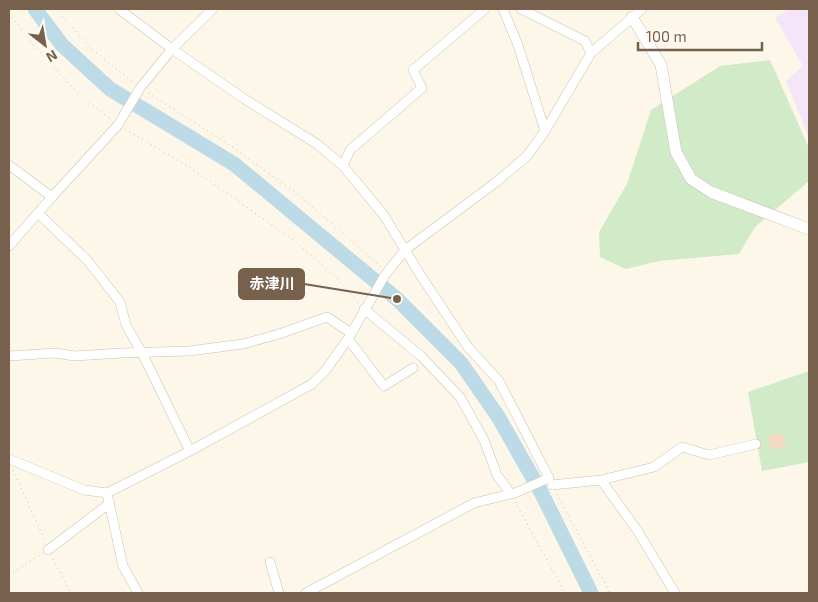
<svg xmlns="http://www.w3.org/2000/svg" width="818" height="602" font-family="'Exo 2','Noto Sans JP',sans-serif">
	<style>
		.education { fill: #f4e5f9 }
		.green { fill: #d1eac7 }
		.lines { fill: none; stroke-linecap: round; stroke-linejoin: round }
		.river { stroke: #bddbe6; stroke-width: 15 }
		.building { fill: #f1dac1 }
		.minor-casing { stroke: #cec0af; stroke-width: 10 }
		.tertiary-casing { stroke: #cec0af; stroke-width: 12 }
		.path { stroke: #d7bea4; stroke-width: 1; stroke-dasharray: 1 4; stroke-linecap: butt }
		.minor { stroke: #fff; stroke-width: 9 }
		.tertiary { stroke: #fff; stroke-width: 11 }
		.leader { fill: none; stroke: #77614d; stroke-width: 2 }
		.callout-dot { fill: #77614d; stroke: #fffbf0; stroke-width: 2 }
		.callout { fill: #77614d; stroke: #77614d; stroke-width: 2 }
		.callout-label { font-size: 15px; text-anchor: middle; font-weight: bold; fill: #fff }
	</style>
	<rect width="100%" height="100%" fill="#fcf7e9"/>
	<!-- education -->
	<path class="education" d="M789,9H809V138L786,81L803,66L775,18Z"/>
	<!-- green -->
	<path class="green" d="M770,60L809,148V181L755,227L739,254L659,261L626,269L600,257L599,232L627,184L651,110L720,66Z
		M809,371V462L762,471L748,392Z"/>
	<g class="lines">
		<!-- river -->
		<path class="river" d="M35,9L62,45L110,89L234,164L397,299L461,363L499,418L542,494L591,593"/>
	</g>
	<!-- building -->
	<path class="building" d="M783,433L786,447L771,450L768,436Z"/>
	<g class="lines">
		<defs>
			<path id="minor" d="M119,9L172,49L243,98L317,144L343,166L383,214L421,276L468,347L499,381L549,478L515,493L474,503L306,593
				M503,9L518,45L545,131
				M521,9L585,41L591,53
				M9,165L52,197L9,246
				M343,166L350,150L422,88L413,70L485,9
				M52,197L118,125L140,88L172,49L213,9
				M39,214L88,261L120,302L126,325L142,353L190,451
				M364,309L421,356L460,397L484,440L497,475L511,494
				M348,339L384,386L413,368
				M9,356L55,353L75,356L122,353L189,351L243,344L279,334L327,317L351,333
				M9,459L84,490L107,493L190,451L312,384L325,371L348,339L385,275L405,250L495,183L527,156L545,131L591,53L642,9
				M601,480L637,530L675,593
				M552,485L601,480L654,467L682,447L709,455L756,444
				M107,493L123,566L138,593
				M48,550L110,503
				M270,562L279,593"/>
			<path id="tertiary" d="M632,17L661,65L676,152L691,179L711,192L809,229"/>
		</defs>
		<!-- minor casing -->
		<use href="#minor" class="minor-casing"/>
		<!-- tertiary casing -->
		<use href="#tertiary" class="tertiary-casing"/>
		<!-- path -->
		<path class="path" d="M55,9L94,51L133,82
			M9,13L32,43L72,87L111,120
			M148,93L228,144L299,195L381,267
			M125,129L194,170L292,239L334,275L359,303
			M13,470L45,541
			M557,494L610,593
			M515,502L565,593
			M53,559L71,593
			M9,575L41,554"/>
		<!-- minor -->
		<use href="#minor" class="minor"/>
		<!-- tertiary -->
		<use href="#tertiary" class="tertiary"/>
	</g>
	<!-- callouts -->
	<path class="leader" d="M397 299L304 284"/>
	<circle class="callout-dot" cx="397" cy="299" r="5"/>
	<rect class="callout" x="239" y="269" width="65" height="30" rx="5"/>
	<g class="callout-label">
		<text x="272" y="289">赤津川</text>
	</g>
	<!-- border -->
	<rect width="818" height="602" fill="none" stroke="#77614d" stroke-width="20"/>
	<!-- north arrow -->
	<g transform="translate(45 45) rotate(149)" stroke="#fffbf0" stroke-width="4" paint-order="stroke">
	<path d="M0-4L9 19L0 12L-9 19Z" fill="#77614d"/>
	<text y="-8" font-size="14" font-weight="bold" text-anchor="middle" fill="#77614d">N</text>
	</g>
	<!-- scale -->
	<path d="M638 42v8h124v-8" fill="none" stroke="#77614d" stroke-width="2.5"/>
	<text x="646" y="42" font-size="15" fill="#77614d" stroke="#fffbf0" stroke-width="4" paint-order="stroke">100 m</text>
</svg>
